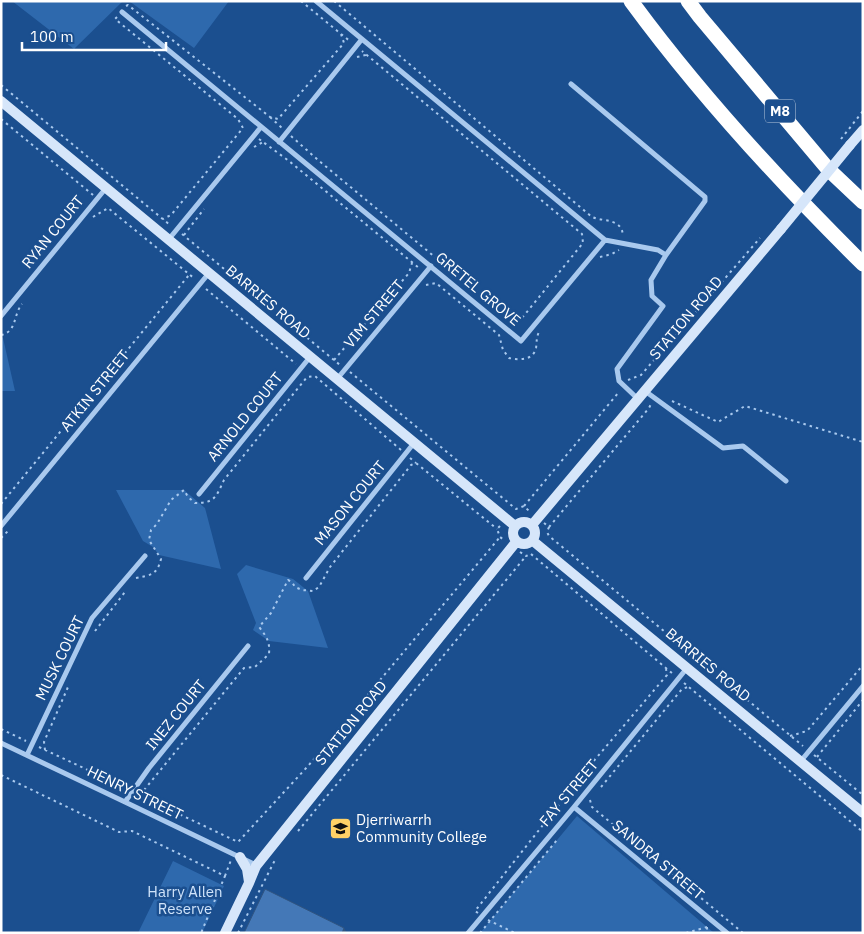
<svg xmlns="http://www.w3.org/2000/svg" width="864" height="934" font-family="'IBM Plex Sans',sans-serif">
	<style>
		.green { fill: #2e69ad }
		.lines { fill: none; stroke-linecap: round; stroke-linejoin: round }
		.path { stroke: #a9c9ee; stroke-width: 2; stroke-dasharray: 2.5 4; stroke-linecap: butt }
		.street { stroke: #a9c9ee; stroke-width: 5 }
		.secondary { stroke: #d6e6fa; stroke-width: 10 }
		.highway { stroke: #fff; stroke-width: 15 }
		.secondary-bridge { stroke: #d6e6fa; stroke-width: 10 }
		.shaded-wall { fill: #305480 }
		.building { fill: #4478b7; stroke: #305480 }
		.labels { text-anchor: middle; stroke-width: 5; stroke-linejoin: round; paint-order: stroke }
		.shield { fill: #1b4f8f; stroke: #bbcadd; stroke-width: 1 }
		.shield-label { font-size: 14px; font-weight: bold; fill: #fff }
		.street-label { font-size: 15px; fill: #fff; stroke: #1b4f8f }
		.poi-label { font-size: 15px; fill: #fff; stroke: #1b4f8f; text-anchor: start }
		.park-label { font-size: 15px; fill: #cfe3fa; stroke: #1b4f8f }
	</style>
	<rect width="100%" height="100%" fill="#1b4f8f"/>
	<!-- green -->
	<path class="green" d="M12,1H123L74,49Z
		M129,1H229L194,48Z
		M1,337L3,338L15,391H1Z
		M116,490H184L205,508L221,569L159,555L153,547L143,541Z
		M246,565L293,579L308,591L328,648L269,641L253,630L256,623L237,574Z
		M577,816L707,927L714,933H480Z
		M173,861L224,886L202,933H138Z"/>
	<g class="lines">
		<!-- path -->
		<path class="path" d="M334,1L592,217C604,222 622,218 623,236
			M126,6L128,5L270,117L278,119L344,43L341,34L301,1
			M117,17L115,19L238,119L243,128L171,215L163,219
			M341,34L351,42
			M357,57L366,55
			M1,85L170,225
			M270,117L282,128
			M1,119L93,195
			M291,136L318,160L512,321L522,318L583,243L582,234L362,51
			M259,139L289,161L419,268
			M841,139L863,111
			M254,147L263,142
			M93,217L108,208L195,279
			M182,234L340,365
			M184,235L204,209
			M600,257L612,254L619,250
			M426,285L436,283L499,335L503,350L509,358C519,360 533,361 536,348C537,342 536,338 539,332
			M206,289L296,364
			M1,335C17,332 13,315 22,304
			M334,360L409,273L412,263
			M350,372L516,509L524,506L531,513
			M628,380L641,375L760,238
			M672,401L718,422L745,406L863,442
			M410,458L416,463
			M1,504L189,275
			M524,506L619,392
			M544,523L549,527L547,532L549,536L803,746
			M500,526L497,529L500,537L504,540
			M549,527L649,408L651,404
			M1,538L8,531
			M520,552L526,556L531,554
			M531,554L673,674
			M136,578C151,575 157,575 161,559L149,540L151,530L157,524L171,500L184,490L188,497L195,503C215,503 216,497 224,480L307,377L315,376L401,450
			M95,631L125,592
			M684,683L863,832
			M1,729L26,741
			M790,736L807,731L863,665
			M39,747L126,788
			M45,750L44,742L68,687
			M814,755L863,795
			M817,757L863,700
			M1,775L119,832L132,831L225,876L201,933
			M601,787L682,689L688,687
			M139,795L238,842L308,766L500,537
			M140,795L244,668L255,667L269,654C270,642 267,637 259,627L271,613L288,580L292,582L295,587L302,590L313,591L319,587L330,567L411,465L416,463L497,529
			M590,800L592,807L743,933
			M298,831L526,556
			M225,876L231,860
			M478,913L475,911L592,763L667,675L666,669
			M488,920L515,933
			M707,927V933
			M238,933L276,858
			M480,933L557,840
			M686,933L707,927"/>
		<!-- street -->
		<path class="street" d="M122,12L521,341L605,240L316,1
			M571,84L705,197V201L666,255L651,280L652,296L663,306L617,369L619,381L638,399
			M279,142L362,39
			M169,239L261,127
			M605,240L658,250L666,255
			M1,316L106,188
			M337,379L431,266
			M645,391L723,448L743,446L786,481
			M199,494L310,357
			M1,526L209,273
			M306,578L414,443
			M1,743L125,802L256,865
			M27,755L92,618L145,556
			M800,762L863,686
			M125,802L149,768L248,646
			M574,807L727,933
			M468,933L574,807L687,668"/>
		<!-- secondary -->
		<path class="secondary" d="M1,101L515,526
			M850,145L863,130
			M513 533a11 11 0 1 1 22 0a11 11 0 1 1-22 0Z
			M532,525L781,229
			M533,541L863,813
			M240,857L247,869L249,882
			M225,933L249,883L256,866L516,542"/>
		<!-- highway -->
		<path class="highway" d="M631,1C700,95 780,182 863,264
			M688,1L700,17L828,169L863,202"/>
		<!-- secondary-bridge -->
		<path class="secondary-bridge" d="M781,229L850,145"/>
	</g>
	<!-- shaded-wall -->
	<path class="shaded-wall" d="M344,928L347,933H342Z"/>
	<!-- building -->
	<path class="building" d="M265,889L344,928L342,933H244Z"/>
	<!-- icons -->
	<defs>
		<symbol id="school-square" viewBox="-11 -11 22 22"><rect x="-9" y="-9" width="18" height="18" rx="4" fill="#ffd166" stroke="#1b4f8f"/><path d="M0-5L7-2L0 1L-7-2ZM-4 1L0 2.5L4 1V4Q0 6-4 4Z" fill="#111"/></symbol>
	</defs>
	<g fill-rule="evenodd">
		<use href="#school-square" x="328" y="816" width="25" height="25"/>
	</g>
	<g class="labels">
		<!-- shield labels -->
		<rect class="shield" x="765" y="99.5" width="30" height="23" rx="4"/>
		<g class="shield-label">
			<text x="780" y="116">M8</text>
		</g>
		<!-- street labels -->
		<g class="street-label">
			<text transform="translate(53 232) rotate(-51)" y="5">RYAN COURT</text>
			<text transform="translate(478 289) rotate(40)" y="5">GRETEL GROVE</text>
			<text transform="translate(268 302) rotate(40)" y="5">BARRIES ROAD</text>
			<text transform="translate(374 314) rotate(-50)" y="5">VIM STREET</text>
			<text transform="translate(686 318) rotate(-50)" y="5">STATION ROAD</text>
			<text transform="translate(95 391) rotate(-51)" y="5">ATKIN STREET</text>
			<text transform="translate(245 417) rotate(-51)" y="5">ARNOLD COURT</text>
			<text transform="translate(350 503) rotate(-51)" y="5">MASON COURT</text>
			<text transform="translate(60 658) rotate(-64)" y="5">MUSK COURT</text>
			<text transform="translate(708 665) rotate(40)" y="5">BARRIES ROAD</text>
			<text transform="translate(176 715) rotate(-51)" y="5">INEZ COURT</text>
			<text transform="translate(351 723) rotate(-51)" y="5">STATION ROAD</text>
			<text transform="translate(135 793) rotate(26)" y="5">HENRY STREET</text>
			<text transform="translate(569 793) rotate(-50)" y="5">FAY STREET</text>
			<text transform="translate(658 860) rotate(40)" y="5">SANDRA STREET</text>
		</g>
		<!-- poi labels -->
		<g class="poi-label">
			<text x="356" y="825">Djerriwarrh<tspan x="356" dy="17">Community College</tspan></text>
		</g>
		<!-- park labels -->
		<g class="park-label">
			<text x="185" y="897">Harry Allen<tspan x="185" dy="17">Reserve</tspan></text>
		</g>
	</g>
	<!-- border -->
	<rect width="864" height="934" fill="none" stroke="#ffffff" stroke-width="5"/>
	<!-- scale -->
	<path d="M22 42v8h144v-8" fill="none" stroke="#ffffff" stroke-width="2.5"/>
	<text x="30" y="42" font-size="15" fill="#ffffff" stroke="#1b4f8f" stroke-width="4" paint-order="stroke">100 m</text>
</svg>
